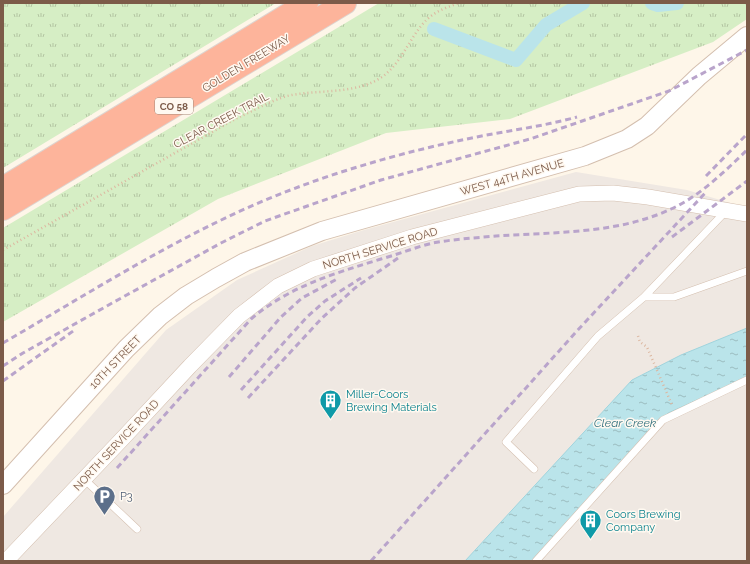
<svg xmlns="http://www.w3.org/2000/svg" width="750" height="564" font-family="Raleway,sans-serif">
	<style>
		.industrial { fill: #efe8e2 }
		.grass { fill: url(#grass-tufts) }
		.water { fill: url(#water-ripples); stroke: #a0d4dd }
		.lines { fill: none; stroke-linecap: round; stroke-linejoin: round }
		.canal { stroke: #bae4ea; stroke-width: 14 }
		.service-casing { stroke: #d4bfaf; stroke-width: 8 }
		.minor-casing { stroke: #d4bfaf; stroke-width: 16 }
		.tertiary-casing { stroke: #d4bfaf; stroke-width: 20 }
		.motorway-casing { stroke: #ddd4d0; stroke-width: 24 }
		.path { stroke: #dcb7a0; stroke-width: 2.5; stroke-dasharray: 1 3; stroke-linecap: butt }
		.service { stroke: #fff; stroke-width: 7 }
		.minor { stroke: #fff; stroke-width: 15 }
		.tertiary { stroke: #fff; stroke-width: 18 }
		.motorway { stroke: #fdb49b; stroke-width: 22 }
		.rail { stroke: #b9a4cb; stroke-width: 3; stroke-dasharray: 6 4; stroke-linecap: butt }
		.labels { text-anchor: middle; stroke-width: 3; stroke-linejoin: round; paint-order: stroke }
		.shield { fill: #fff9f1; stroke: #a38a7b; stroke-width: 1 }
		.shield-label { font-size: 10px; font-weight: bold; fill: #7c5b49 }
		.street-label { font-size: 11px; fill: #7c5b49; stroke: #fff9f1 }
		.culture-label { font-size: 11px; fill: #0d838f; stroke: #fff9f1; text-anchor: start }
		.service-label { font-size: 11px; fill: #4e5e75; stroke: #fff9f1; text-anchor: start }
		.water-label { font-size: 12px; font-style: italic; fill: #3a7682; stroke: #fff9f1 }
	</style>
	<defs>
		<pattern id="grass-tufts" width="24" height="20" patternUnits="userSpaceOnUse"><rect width="24" height="20" fill="#d6eec5"/><path d="M3 7l-1-3M5 7V3M7 7l1-3M15 17l-1-3M17 17v-4M19 17l1-3" fill="none" stroke="#b3c4a2"/></pattern>
		<pattern id="water-ripples" width="26" height="14" patternUnits="userSpaceOnUse"><rect width="26" height="14" fill="#bae4ea"/><path d="M2 4q2-2 4 0t4 0M15 11q2-2 4 0t4 0" fill="none" stroke="#9cbcc0"/></pattern>
	</defs>
	<rect width="100%" height="100%" fill="#fef6e9"/>
	<!-- industrial -->
	<path class="industrial" d="M576,172L687,190L747,208V561H3V517L166,330L237,280L312,246L364,230Z"/>
	<!-- grass -->
	<path class="grass" d="M3,3H276L3,168Z
		M379,3H747V19L713,42L510,119L386,133L218,199L3,322V228Z"/>
	<!-- water -->
	<path class="water" d="M747,328V378L668,413L533,561H465L632,380L681,355Z"/>
	<g class="lines">
		<!-- canal -->
		<path class="canal" d="M652,3L658,5L677,3
			M434,29L516,60L546,25L583,3"/>
		<defs>
			<path id="service" d="M726,211L644,297H674L747,271
				M534,469L506,442L598,336L644,297
				M84,479L137,529
				M536,561L663,420L747,380"/>
			<path id="minor" d="M6,561L124,437L190,366L239,316L278,286L313,269L412,237L579,194L613,193L648,197L747,214"/>
			<path id="tertiary" d="M3,485L126,349L160,316L186,296L216,278L245,262L322,231L585,156L627,139L647,126L699,76L747,36"/>
			<path id="motorway" d="M3,188L307,3
				M3,209L345,3"/>
		</defs>
		<!-- service casing -->
		<use href="#service" class="service-casing"/>
		<!-- minor casing -->
		<use href="#minor" class="minor-casing"/>
		<!-- tertiary casing -->
		<use href="#tertiary" class="tertiary-casing"/>
		<!-- motorway casing -->
		<use href="#motorway" class="motorway-casing"/>
		<!-- path -->
		<path class="path" d="M3,250L237,118C253,111 270,101 287,96C318,89 355,95 382,77C405,61 412,28 434,14C441,9 451,6 459,3
			M638,336L640,342L647,347L672,405"/>
		<!-- service -->
		<use href="#service" class="service"/>
		<!-- minor -->
		<use href="#minor" class="minor"/>
		<!-- tertiary -->
		<use href="#tertiary" class="tertiary"/>
		<!-- motorway -->
		<use href="#motorway" class="motorway"/>
		<!-- rail -->
		<path class="rail" d="M706,176L747,134
			M672,237L747,181
			M3,343C96,289 192,227 293,189C348,168 409,151 467,139C504,131 541,127 577,117
			M3,366L23,353L114,302L221,243L265,221L381,180L530,139L669,91L747,50
			M229,377L281,317L302,298L339,278
			M3,381L76,329
			M241,390L307,317L325,301L361,278
			M248,398L322,318L355,288L398,258
			M117,468L251,319C290,286 333,274 381,259C399,254 416,247 433,243C454,239 475,238 496,236C554,232 618,234 671,209C700,196 724,172 747,150
			M371,561L576,332L707,191"/>
	</g>
	<!-- icons -->
	<defs>
		<symbol id="building-pin" viewBox="-11 -11 22 30"><path d="M0 17L-7.5 6A9.5 9.5 0 1 1 7.5 6Z" fill="#0f9aa8" stroke="#fff9f1"/><path d="M-4-6H4V6H1V3H-1V6H-4ZM-2.5-4.3h1.7v1.8h-1.7ZM.8-4.3h1.7v1.8H.8ZM-2.5-1h1.7V.8h-1.7ZM.8-1h1.7V.8H.8Z" fill="#fff"/></symbol>
		<symbol id="parking-pin" viewBox="-11 -11 22 30"><path d="M0 17L-7.5 6A9.5 9.5 0 1 1 7.5 6Z" fill="#5c6f8a" stroke="#fff9f1"/><path d="M-3.5-5.5H1a3.5 3.5 0 0 1 0 7H-1V5.5H-3.5ZM-1-3.4V-.6H.8a1.4 1.4 0 0 0 0-2.8Z" fill="#fff"/></symbol>
	</defs>
	<g fill-rule="evenodd">
		<use href="#building-pin" x="318" y="388" width="25" height="34"/>
		<use href="#parking-pin" x="92" y="484" width="25" height="34"/>
		<use href="#building-pin" x="578" y="508" width="25" height="34"/>
	</g>
	<g class="labels">
		<!-- shield labels -->
		<rect class="shield" x="155" y="98" width="38" height="16" rx="3"/>
		<g class="shield-label">
			<text x="174" y="110">CO 58</text>
		</g>
		<!-- street labels -->
		<g class="street-label">
			<text transform="translate(246 63) rotate(-31)" y="4">GOLDEN FREEWAY</text>
			<text transform="translate(221 120) rotate(-28)" y="4">CLEAR CREEK TRAIL</text>
			<text transform="translate(512 177) rotate(-16)" y="4">WEST 44TH AVENUE</text>
			<text transform="translate(380 248) rotate(-17)" y="4">NORTH SERVICE ROAD</text>
			<text transform="translate(115 362) rotate(-46)" y="4">10TH STREET</text>
			<text transform="translate(116 445) rotate(-47)" y="4">NORTH SERVICE ROAD</text>
		</g>
		<!-- culture labels -->
		<g class="culture-label">
			<text x="346" y="398">Miller-Coors<tspan x="346" dy="13">Brewing Materials</tspan></text>
			<text x="606" y="518">Coors Brewing<tspan x="606" dy="13">Company</tspan></text>
		</g>
		<!-- service labels -->
		<g class="service-label">
			<text x="120" y="500">P3</text>
		</g>
		<!-- water labels -->
		<g class="water-label">
			<text x="625" y="427">Clear Creek</text>
		</g>
	</g>
	<!-- border -->
	<rect width="750" height="564" fill="none" stroke="#7c5b49" stroke-width="8"/>
</svg>
